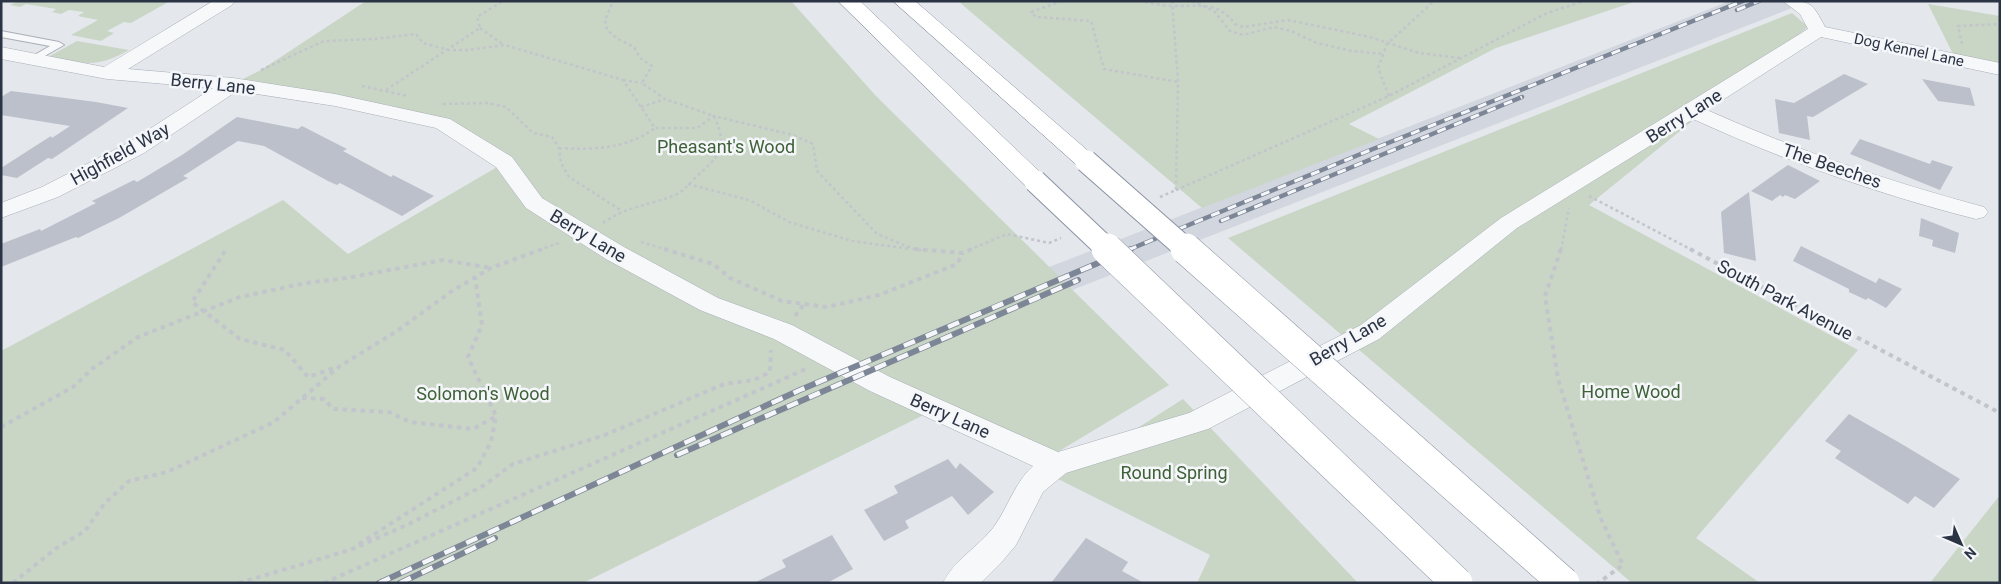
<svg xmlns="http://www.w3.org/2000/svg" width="2001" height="584" font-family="Roboto,sans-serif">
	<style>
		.built { fill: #d2d6de }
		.green { fill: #c9d6c5 }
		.building { fill: #bbc0ca }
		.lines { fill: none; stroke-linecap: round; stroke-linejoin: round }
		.service-casing { stroke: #a9aeb7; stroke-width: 2 }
		.minor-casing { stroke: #a9aeb7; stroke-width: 1 }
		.motorway-casing { stroke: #8b94a3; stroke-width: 1 }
		.path-far1 { stroke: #c2c5cb; stroke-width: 2.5; stroke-dasharray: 3 3; stroke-linecap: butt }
		.path { stroke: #c2c5cb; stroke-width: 4; stroke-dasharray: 4.5 4.5; stroke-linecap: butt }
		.service { fill: #f7f8fa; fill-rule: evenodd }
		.minor { fill: #f7f8fa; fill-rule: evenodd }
		.motorway { fill: #fff; fill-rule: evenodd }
		.rail-far1-casing { stroke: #7d8696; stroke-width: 4.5 }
		.rail-casing { stroke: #7d8696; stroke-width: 6 }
		.rail-far1 { stroke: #f4f6f9; stroke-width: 3; stroke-dasharray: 9; stroke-linecap: butt }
		.rail { stroke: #f4f6f9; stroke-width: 4.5; stroke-dasharray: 12; stroke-linecap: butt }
		.motorway-bridge-far1-casing { stroke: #8b94a3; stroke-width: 24; stroke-linecap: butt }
		.motorway-bridge-casing { stroke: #8b94a3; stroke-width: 32; stroke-linecap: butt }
		.motorway-bridge-far1 { stroke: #fff; stroke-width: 22 }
		.motorway-bridge { stroke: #fff; stroke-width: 31 }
		.labels { text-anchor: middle; stroke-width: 5; stroke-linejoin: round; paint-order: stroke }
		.far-street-label { font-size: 15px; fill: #2b3445; stroke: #f4f6f9 }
		.street-label { font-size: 18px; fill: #2b3445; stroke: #f4f6f9 }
		.park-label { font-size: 18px; fill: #3f6138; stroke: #f4f6f9 }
	</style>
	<rect width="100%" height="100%" fill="#e4e7ec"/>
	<!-- built -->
	<path class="built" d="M1730,1H1810L324,583L988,291Z"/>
	<!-- green -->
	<path class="green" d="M18,1H170L131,23L124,22L107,31L114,33L101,41L71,35L98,20L78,16L84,12L69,10L61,14L52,12L56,9L26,4L20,7L10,5Z
		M366,1H791L876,96L1169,385L1046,459L936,409L583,583H1V351L283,200L348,254L504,163L443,123L388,105L237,82L261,70Z
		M958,1H1637L1496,48L1349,124L1379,139L1202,208Z
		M1928,4L2000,16V66L1955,58Z
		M1792,13L1808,27L1589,205L1858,350L1696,538L1760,583H1632L1228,238Z
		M77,41L129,50C96,69 84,63 48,57Z
		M1183,399L1358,583H1197L1210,555L1058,479Z
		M2000,495V583H1930Z"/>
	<!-- building -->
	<path class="building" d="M1844,74L1868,84L1813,117L1807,116L1810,140L1779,133L1775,99L1794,103Z
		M1922,79L1970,88L1975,106L1938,101Z
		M11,91L96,102L128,108L52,159L48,158L17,178L1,175V168L51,136L52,138L70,126L1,115V97Z
		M237,117L298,129L302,126L347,149L343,151L391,177L393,175L434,196L402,216L340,183L337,185L328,181L264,146L238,141L183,176L188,178L119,218L78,238L76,237L1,267V244L40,229L41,231L96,203L92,201L134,180L137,182L182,155Z
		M1860,139L1930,164L1932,160L1953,167L1940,190L1850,154Z
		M1788,165L1820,181L1795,199L1785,195L1783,197L1780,195L1772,201L1751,191Z
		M1749,192L1756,261L1724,253L1721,212Z
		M1921,218L1959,233L1955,253L1932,246L1933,240L1919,236Z
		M1801,246L1876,283L1879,278L1902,289L1886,308L1868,298L1866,300L1849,292V289L1793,261Z
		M1849,414L1900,443L1960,479L1934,508L1915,496L1908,504L1835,458L1841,451L1825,441Z
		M948,459L956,469L960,463L994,492L968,515L952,496L905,521L909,528L884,541L864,510L898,493L894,486Z
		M832,535L853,569L827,583H754L786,567L782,560Z
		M1086,538L1128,562L1122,571L1144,583H1051Z"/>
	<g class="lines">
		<defs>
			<path id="service" d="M1,31L59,42L64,45L34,62L29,59L31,57L50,46L1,37Z"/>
			<path id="minor" d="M213,1H235L232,5L128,69L233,78L335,94L450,119L512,157L542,198L624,247L718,298L792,325L890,377L1058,452L1189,413L1361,325L1501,218L1808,29L1800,14L1783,1C1811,1 1812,2 1825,27L2000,63V75L1821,37L1707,110C1796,150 1890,182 1984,207L1988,212L1984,217L1976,219C1880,195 1783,160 1693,119L1517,228L1379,339L1208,429L1066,473L1043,492L1016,545L1000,564L981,583H943C953,561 978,547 993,528C1008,508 1014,483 1033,466L870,391L774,339L700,310L606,259L526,208L496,167L436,128L335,106L237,91L144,153L58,197L1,218V203L42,187L128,143L213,88L107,79L1,59V47L104,67Z"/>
			<path id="motorway" d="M838,1H860L1044,176L1047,181L1044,186L1035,188L1026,186Z
				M893,1H915L1094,156L1098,161L1094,166L1086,168L1078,166Z"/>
		</defs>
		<!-- service casing -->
		<use href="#service" class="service-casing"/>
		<!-- minor casing -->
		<use href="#minor" class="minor-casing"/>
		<!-- motorway casing -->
		<use href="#motorway" class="motorway-casing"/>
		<!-- path-far1 -->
		<path class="path-far1" d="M1062,1L1031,12L1036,17L1091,21L1104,69L1178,82
			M1139,1C1149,3 1160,5 1171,6C1197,7 1218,0 1235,24L1243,27L1288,20L1370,37L1419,53L1460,58
			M1192,1L1214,11L1230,31L1243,35L1274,27L1291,31L1317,43L1352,51L1384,54
			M480,28L504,45
			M1962,44L1958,26L2000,24
			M261,70L324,41L374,39L416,34L423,43L449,50H468L505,45L623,80L655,128H697L714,116L793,135L813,144L817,171L877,234L916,250H922
			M623,80L642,83
			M362,86L408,96
			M386,90L480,28L477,17L503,1
			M1389,96L1378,68L1387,44L1434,1
			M443,104L488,103L506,107L533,133L552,137L559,148L561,163L569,177L622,211
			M641,107L665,99
			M559,148C594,150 626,149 655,128
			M688,184L749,200L789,222L852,241L910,249
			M1176,190L1389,96L1547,13L1584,1
			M1589,196L1692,250
			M1160,197L1176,190L1178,82L1172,1
			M603,223C629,205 648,206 675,195C684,191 688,185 695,178C719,156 729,149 714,116L665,99L642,83L652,66L640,58L634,47L618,39L607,30L605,20L613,1
			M641,242L668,250
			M539,250L559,243
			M969,250L1007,234L1049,243L1061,238
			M1561,250L1569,208"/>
		<!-- path -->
		<path class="path" d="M664,249L713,264L730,278L782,301L827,307L879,295L957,264L963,253
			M914,249L963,253L972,249
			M1561,249L1545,296L1558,379L1601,519L1623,565L1598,583
			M1690,249L2000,413
			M225,251L192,302L240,339L285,350L308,377L337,367
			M795,316L804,304
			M302,398L324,399L333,409L389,412L410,422L473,429L495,417
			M1,427L73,387L92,369L138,337L240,297L306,283L347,278L443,260L491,268
			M359,544L477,468L491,442L496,416L468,357L482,325L475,277
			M13,583L55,549L85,531L104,504L129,481L167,472L274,422L340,366L397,331L452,291L491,268L542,249
			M239,583L350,550L409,524L483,486L513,464L605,435L724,384L754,380L770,372L771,350
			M324,583L806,369"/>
		<!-- service -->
		<use href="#service" class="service"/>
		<!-- minor -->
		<use href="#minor" class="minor"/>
		<!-- motorway -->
		<use href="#motorway" class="motorway"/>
		<defs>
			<path id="rail-far1" d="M1737,10L1759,1
				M1221,221L1522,97
				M1128,250L1368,151L1743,1"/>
			<path id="rail" d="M677,455L1078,280
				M379,583L800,390L1131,249
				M400,583L495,538"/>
		</defs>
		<!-- rail-far1 casing -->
		<use href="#rail-far1" class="rail-far1-casing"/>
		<!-- rail casing -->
		<use href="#rail" class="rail-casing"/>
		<!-- rail-far1 -->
		<use href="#rail-far1" class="rail-far1"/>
		<!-- rail -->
		<use href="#rail" class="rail"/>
		<defs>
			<path id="motorway-bridge-far1" d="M1086,161L1187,250
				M1035,181L1108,250"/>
			<path id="motorway-bridge" d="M1107,249L1457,583
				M1186,249L1564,583"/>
		</defs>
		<!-- motorway-bridge-far1 casing -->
		<use href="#motorway-bridge-far1" class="motorway-bridge-far1-casing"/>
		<!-- motorway-bridge casing -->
		<use href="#motorway-bridge" class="motorway-bridge-casing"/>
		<!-- motorway-bridge-far1 -->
		<use href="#motorway-bridge-far1" class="motorway-bridge-far1"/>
		<!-- motorway-bridge -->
		<use href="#motorway-bridge" class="motorway-bridge"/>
	</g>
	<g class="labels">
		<!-- far-street labels -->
		<g class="far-street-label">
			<text transform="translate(1909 50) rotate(12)" y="5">Dog Kennel Lane</text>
		</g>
		<!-- street labels -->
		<g class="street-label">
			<text transform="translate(213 84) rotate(6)" y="6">Berry Lane</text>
			<text transform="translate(1684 116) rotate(-32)" y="6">Berry Lane</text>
			<text transform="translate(120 154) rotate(-29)" y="6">Highfield Way</text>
			<text transform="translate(1832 166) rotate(19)" y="6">The Beeches</text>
			<text transform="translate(588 236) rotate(31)" y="6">Berry Lane</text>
			<text transform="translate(1785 300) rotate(28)" y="6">South Park Avenue</text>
			<text transform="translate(1348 340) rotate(-30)" y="6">Berry Lane</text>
			<text transform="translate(950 416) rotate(24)" y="6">Berry Lane</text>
		</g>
		<!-- park labels -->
		<g class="park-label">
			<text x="726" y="153">Pheasant's Wood</text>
			<text x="1631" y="398">Home Wood</text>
			<text x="483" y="400">Solomon's Wood</text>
			<text x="1174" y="479">Round Spring</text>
		</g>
	</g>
	<!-- border -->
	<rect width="2001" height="584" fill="none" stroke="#2b3445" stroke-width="5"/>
	<!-- north arrow -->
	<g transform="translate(1961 544) rotate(135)" stroke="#f4f6f9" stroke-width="4" paint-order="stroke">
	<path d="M0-4L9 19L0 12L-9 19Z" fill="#2b3445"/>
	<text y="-8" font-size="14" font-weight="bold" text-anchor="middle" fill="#2b3445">N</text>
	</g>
</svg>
